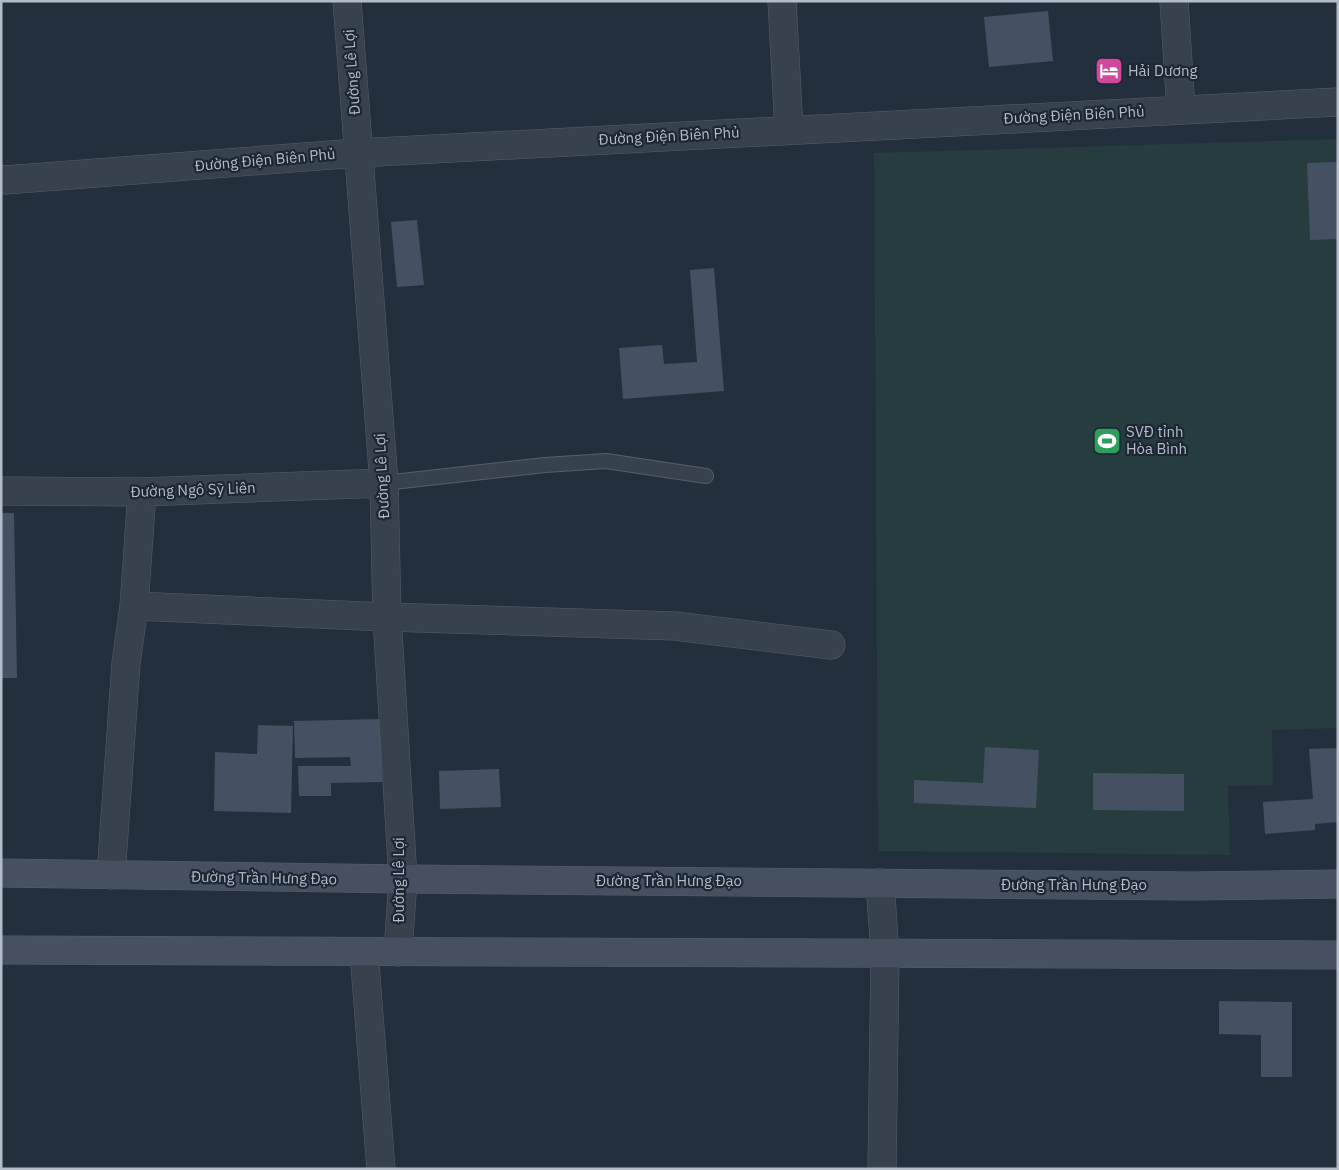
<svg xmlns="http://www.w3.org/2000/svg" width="1339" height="1170" font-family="'IBM Plex Sans',sans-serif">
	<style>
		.green { fill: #263c3f }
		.building { fill: #455162 }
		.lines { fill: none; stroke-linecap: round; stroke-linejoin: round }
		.lane-casing { stroke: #565f6c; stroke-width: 16 }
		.street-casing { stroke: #565f6c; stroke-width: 29 }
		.secondary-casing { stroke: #565f6c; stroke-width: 29 }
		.lane { stroke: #38414e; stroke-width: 14 }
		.street { stroke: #38414e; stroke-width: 28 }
		.secondary { stroke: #465061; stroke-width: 28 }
		.labels { text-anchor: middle; stroke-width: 4.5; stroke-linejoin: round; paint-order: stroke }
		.poi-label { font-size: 15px; fill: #b4bcc9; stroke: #1d2633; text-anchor: start }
		.street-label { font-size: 15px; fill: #b4bcc9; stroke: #1d2633 }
	</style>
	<rect width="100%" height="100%" fill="#242f3e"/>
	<!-- green -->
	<path class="green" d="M1338,139V728L1272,730L1273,785L1228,786L1230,855L878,851L874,153Z"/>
	<!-- building -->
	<path class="building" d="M1048,11L1053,61L989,67L984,17Z
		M1338,162V239L1310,240L1307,163Z
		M417,220L424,285L397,287L391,222Z
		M714,268L724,391L623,399L619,348L662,345L664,364L697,362L690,270Z
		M1,513H14L17,678H1Z
		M381,719L382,782L331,783V796H299L298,766H351L350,757L295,758L294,721Z
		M258,725L293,726L291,813L214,811L215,752L257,754Z
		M985,747L1039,750L1036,808L914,803V780L983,783Z
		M1338,748V822L1315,824V830L1265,834L1263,802L1313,799L1309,749Z
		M499,769L501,807L440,809L439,771Z
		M1093,773L1184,774V811L1093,810Z
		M1219,1001L1292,1002V1077H1261V1035L1219,1034Z"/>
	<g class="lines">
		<defs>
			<path id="lane" d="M384,483L545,465L606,461L706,476"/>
			<path id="street" d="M347,1L384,483L387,617L403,879L398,952
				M782,1L789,130
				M1174,1L1181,110
				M1,179L5,180L357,153L1338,102
				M1,491L142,492L384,483
				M134,606L387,617L675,626L831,645
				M111,875L126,663L134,606L142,492
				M880,883L885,953L882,1169
				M364,952L381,1169"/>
			<path id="secondary" d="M1,873L403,879L1192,886L1338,884
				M1,950L1338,955"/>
		</defs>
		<!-- lane casing -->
		<use href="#lane" class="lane-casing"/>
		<!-- street casing -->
		<use href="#street" class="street-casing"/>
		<!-- secondary casing -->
		<use href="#secondary" class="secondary-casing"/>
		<!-- lane -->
		<use href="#lane" class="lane"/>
		<!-- street -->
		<use href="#street" class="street"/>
		<!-- secondary -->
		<use href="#secondary" class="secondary"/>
	</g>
	<!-- icons -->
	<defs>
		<symbol id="hotel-square" viewBox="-11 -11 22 22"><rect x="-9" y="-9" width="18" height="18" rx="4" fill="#d1479c" stroke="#1d2633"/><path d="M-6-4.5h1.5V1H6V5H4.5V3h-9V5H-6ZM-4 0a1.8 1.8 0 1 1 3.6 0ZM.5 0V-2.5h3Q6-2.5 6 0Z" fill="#fff"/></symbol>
		<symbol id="stadium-square" viewBox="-11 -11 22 22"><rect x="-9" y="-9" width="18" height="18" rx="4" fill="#2e9e5b" stroke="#1d2633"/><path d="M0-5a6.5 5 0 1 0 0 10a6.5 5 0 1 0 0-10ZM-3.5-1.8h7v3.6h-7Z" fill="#fff"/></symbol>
	</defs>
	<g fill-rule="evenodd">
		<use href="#hotel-square" x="1093" y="55" width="32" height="32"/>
		<use href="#stadium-square" x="1091" y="425" width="32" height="32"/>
	</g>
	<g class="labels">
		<!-- poi labels -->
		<g class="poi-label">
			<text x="1128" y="76">Hải Dương</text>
			<text x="1126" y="437">SVĐ tỉnh<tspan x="1126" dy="17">Hòa Bình</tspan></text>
		</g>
		<!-- street labels -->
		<g class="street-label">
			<text transform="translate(352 72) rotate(-94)" y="5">Đường Lê Lợi</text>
			<text transform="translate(1074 115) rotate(-3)" y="5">Đường Điện Biên Phủ</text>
			<text transform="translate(669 136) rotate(-3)" y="5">Đường Điện Biên Phủ</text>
			<text transform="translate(265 160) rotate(-5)" y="5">Đường Điện Biên Phủ</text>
			<text transform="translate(382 476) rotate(-93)" y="5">Đường Lê Lợi</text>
			<text transform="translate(193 490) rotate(-2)" y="5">Đường Ngô Sỹ Liên</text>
			<text transform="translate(264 878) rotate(1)" y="5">Đường Trần Hưng Đạo</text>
			<text transform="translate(399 880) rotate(-90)" y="5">Đường Lê Lợi</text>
			<text x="669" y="886">Đường Trần Hưng Đạo</text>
			<text x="1074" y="890">Đường Trần Hưng Đạo</text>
		</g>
	</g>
	<!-- border -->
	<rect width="1339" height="1170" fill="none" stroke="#b4bcc9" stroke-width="5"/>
</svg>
